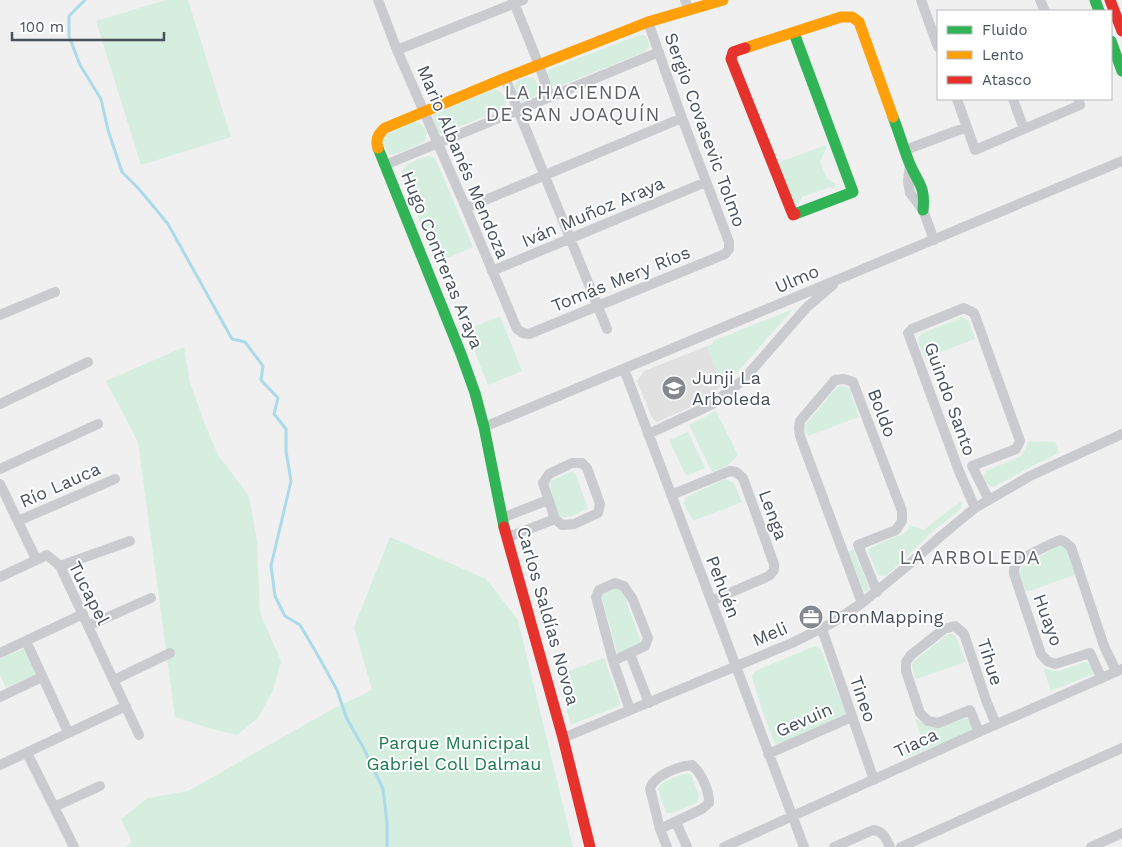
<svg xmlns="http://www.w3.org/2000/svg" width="1122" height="847" font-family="'Work Sans',sans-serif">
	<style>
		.education { fill: #e2e1e1 }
		.green { fill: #d5eee0 }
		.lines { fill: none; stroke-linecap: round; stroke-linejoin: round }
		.stream { stroke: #abdaea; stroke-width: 3 }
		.street { stroke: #cacbce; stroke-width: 10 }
		.fast { stroke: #30b455; stroke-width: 11 }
		.slow { stroke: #ff9f0a; stroke-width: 11 }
		.jam { stroke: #e5322d; stroke-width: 11 }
		.labels { text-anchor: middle; stroke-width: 4; stroke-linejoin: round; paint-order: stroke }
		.street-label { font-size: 18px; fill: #48515b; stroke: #fff }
		.poi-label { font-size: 18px; fill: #48515b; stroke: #fff; text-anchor: start }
		.park-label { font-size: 18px; fill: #1c7950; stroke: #fff }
		.neighbourhood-label { font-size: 19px; letter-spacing: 1px; fill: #5c5f63; stroke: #fff }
	</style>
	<rect width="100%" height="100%" fill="#f0f0f0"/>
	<!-- education -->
	<path class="education" d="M707,346L722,385L711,394L712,398L657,422L652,418L637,381L644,371Z"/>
	<!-- green -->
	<path class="green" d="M166,0H188L231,137L141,165L96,21Z
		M639,35H644C648,39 649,42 649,47L645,52L557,87L550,85C548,79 546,74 550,69Z
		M528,77L534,78C543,92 537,99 521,100C515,97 514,89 515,83L521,79Z
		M495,89C505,93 510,102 502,110L443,133H439L434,129L432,120L433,115Z
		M415,122C422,123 424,127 427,133L425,141L423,143L396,154L389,155L382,139L384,136Z
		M826,145L827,147L820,162L827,179L836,184L834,189L829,187L825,189L802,197L798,205L792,202L777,163Z
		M430,156L435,158L473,247L435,263L402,173C405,161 420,159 430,156Z
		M793,309L743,366L726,383L722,385L707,346L713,344V341Z
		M500,316L522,371L488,385L466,330Z
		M962,317L969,321L975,339L925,358C922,350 915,341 921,334Z
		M184,347L190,383L206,427L218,455L249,496L257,541L260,613L281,661L273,690L258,718L237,735L209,728L175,717L138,442L106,381Z
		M844,386L849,388L859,417L808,436L804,427L806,424L837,387Z
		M716,411L738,455L727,466L712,472L689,425Z
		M688,432L705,468L686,476L669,440Z
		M1029,441L1055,442L1059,453L1028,468L994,487C987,486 986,481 983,476L986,471L1021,456L1024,451Z
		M573,471L577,477L588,509C579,512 568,520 558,516L550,484L551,481Z
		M725,479L734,483L742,502L693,521L684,504L686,497Z
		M962,501L961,508L956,513L932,532L886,576L878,575L868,552L869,549L872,547L902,534L907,531L910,525L924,530L941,516Z
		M390,537L486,579L518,620L573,847H125L132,842L121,819L148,798L188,791L331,710L372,690L354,627Z
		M1060,545L1064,546L1067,549L1075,575L1026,592L1018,573L1022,567Z
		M853,549L870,590L864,592L848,552Z
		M620,586L623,592L642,645L622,655L617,653L601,594Z
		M948,634H952L956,637L966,662L916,679C914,673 910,667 914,661Z
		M815,646L820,648L847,716L776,747L762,710L752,677L755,671Z
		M25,648L37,674L6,688L0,675V659Z
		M604,658L620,702L619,706L573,724L570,723L558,675Z
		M1085,662C1092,664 1094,668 1093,674L1051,691L1043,668C1058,675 1070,667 1085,662Z
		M915,718L929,727L938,728L965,718C972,720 974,724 973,731L904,758L900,750L923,742Z
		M685,774H690L692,777L699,795L697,803L672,813H668L665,811L658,788C663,780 676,777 685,774Z"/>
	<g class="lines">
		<!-- stream -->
		<path class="stream" d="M85,0L69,16V36L80,65L101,99L108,130L122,172L139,189L168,224L232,339L245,342L263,366L261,380L278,398L274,414L286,429V451L291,481L271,566L275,596L285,616L300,625L316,652L337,690L347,719L364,749L383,789L387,823V847"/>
		<!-- street -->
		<path class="street" d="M378,0L397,50L463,201L517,329L523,333L529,334L725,254L729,249V242L682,118L648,22
			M513,0L539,65L550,97
			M685,0L689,10
			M921,0L938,47
			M1040,0L1045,11
			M397,50L523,0
			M505,78L607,329
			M957,99L975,150L1080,105L1078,99
			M1013,99L1024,129
			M905,150L967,127
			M910,164L908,181L910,193L923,210L934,240
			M385,165L659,52
			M466,208L682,118
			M492,271L706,182
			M0,315L55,292
			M624,369L804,847
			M0,404L88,362
			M484,427L1122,161
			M648,434L711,405L743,380L807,307L833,285
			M572,463H582L587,468L600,504L598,513L574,524L562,525L555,519L543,483L549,474Z
			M0,469L98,424
			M0,484L36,559
			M671,495L730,471L736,472L743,478L774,564V570L769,576L711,601
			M975,508L959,471L908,333L912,329L964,308L974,313L1020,441L1016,449L972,466L989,500
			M502,518L548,500
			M18,521L115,479
			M508,537L555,519
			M60,566L130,541
			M0,577L47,555L60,566L139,735
			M862,603L800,436L799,428L800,421L835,380L844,379L853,382L902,511V521L896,530L858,545L877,592
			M88,626L151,598
			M822,629L874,780
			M26,641L68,732
			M0,653L83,614
			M630,654L649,703
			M613,661L645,646L648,638L633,600L624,586L615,583L599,590L596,597L613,661L630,710
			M1101,677L1090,653L1055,664L1047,661L1041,654L1014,574C1014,571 1014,568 1015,566C1019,558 1051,544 1060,540L1065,542L1071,547L1104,646L1116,671
			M114,680L170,653
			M0,697L42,677
			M979,732L970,710L938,723L928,721L920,713L906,671V662L911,655L944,629L955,626L964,634L987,703L996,724
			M563,738L792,643L832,623L862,603L906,567L941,536L975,508L1030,476L1122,434
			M27,753L74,847
			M768,754L852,717
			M0,765L126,706
			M54,807L100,786
			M676,822L687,847
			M660,829L702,809L709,803C709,790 702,774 692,765C679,766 655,775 650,788L660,829L667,847
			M724,847L979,732L1122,669
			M834,847L873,830C883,831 886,838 890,847
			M901,847L1122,748
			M1091,847L1122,833"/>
		<!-- fast -->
		<path class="fast" d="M1095,0L1099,11
			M794,33L853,192L795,214
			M1111,41L1122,71
			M893,117C899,132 903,147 909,162C917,182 926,186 923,210
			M378,148L461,354L475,393L484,427L504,527"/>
		<!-- slow -->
		<path class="slow" d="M745,48L841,17H852L859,22L893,117
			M378,148C375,140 379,133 385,128L505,78L648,22L723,0"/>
		<!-- jam -->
		<path class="jam" d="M1110,0L1122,31
			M745,48L733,52L731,59L793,215L795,214
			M504,527L563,738L590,847"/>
	</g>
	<!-- icons -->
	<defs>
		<symbol id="school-disc" viewBox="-11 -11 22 22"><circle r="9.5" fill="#83898f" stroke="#fff"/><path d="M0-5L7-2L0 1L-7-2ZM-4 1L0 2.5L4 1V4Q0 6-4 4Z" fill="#fff"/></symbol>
		<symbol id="office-disc" viewBox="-11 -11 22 22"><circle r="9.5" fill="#83898f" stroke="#fff"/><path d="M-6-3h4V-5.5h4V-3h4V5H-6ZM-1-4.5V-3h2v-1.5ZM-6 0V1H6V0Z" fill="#fff"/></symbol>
	</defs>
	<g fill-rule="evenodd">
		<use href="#school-disc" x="660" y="374" width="28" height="28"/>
		<use href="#office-disc" x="797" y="603" width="28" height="28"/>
	</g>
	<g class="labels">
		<!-- street labels -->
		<g class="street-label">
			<text transform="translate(705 130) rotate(70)" y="6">Sergio Covasevic Tolmo</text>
			<text transform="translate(463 162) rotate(67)" y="6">Mario Albanés Mendoza</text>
			<text transform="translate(593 212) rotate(-23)" y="6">Iván Muñoz Araya</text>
			<text transform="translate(442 260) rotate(68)" y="6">Hugo Contreras Araya</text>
			<text transform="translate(621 279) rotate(-22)" y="6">Tomás Mery Ríos</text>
			<text transform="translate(797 279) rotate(-23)" y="6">Ulmo</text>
			<text transform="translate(950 399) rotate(70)" y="6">Guindo Santo</text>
			<text transform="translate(882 413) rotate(69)" y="6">Boldo</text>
			<text transform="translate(60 485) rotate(-24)" y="6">Río Lauca</text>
			<text transform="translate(773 515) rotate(70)" y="6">Lenga</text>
			<text transform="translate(723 587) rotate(69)" y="6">Pehuén</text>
			<text transform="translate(89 593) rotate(63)" y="6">Tucapel</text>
			<text transform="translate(548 616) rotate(74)" y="6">Carlos Saldías Novoa</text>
			<text transform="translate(1048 620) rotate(70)" y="6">Huayo</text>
			<text transform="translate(770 634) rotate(-23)" y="6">Meli</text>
			<text transform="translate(990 662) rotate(72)" y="6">Tihue</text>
			<text transform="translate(863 699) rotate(71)" y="6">Tineo</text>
			<text transform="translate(804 720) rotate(-24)" y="6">Gevuin</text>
			<text transform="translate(916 743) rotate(-25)" y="6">Tiaca</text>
		</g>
		<!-- poi labels -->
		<g class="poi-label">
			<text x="692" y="384">Junji La<tspan x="692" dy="21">Arboleda</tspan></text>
			<text x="828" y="623">DronMapping</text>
		</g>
		<!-- park labels -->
		<g class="park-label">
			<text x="454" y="749">Parque Municipal<tspan x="454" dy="21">Gabriel Coll Dalmau</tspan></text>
		</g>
		<!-- neighbourhood labels -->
		<g class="neighbourhood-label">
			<text x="573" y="99">LA HACIENDA<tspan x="573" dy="22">DE SAN JOAQUÍN</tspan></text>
			<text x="970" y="564">LA ARBOLEDA</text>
		</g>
	</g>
	<!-- legend -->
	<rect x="937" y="10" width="175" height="90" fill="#ffffff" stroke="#b6b9bd"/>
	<rect x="947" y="26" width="25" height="8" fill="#30b455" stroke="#b6b9bd"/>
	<text x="982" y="35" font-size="15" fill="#48515b">Fluido</text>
	<rect x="947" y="51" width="25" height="8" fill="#ff9f0a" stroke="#b6b9bd"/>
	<text x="982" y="60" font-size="15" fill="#48515b">Lento</text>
	<rect x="947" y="76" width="25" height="8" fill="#e5322d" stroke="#b6b9bd"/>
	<text x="982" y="85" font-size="15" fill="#48515b">Atasco</text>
	<!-- scale -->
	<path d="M12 32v8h152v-8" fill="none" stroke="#48515b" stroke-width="2.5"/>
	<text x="20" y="32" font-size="15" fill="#48515b" stroke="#ffffff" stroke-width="4" paint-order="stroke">100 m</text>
</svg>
